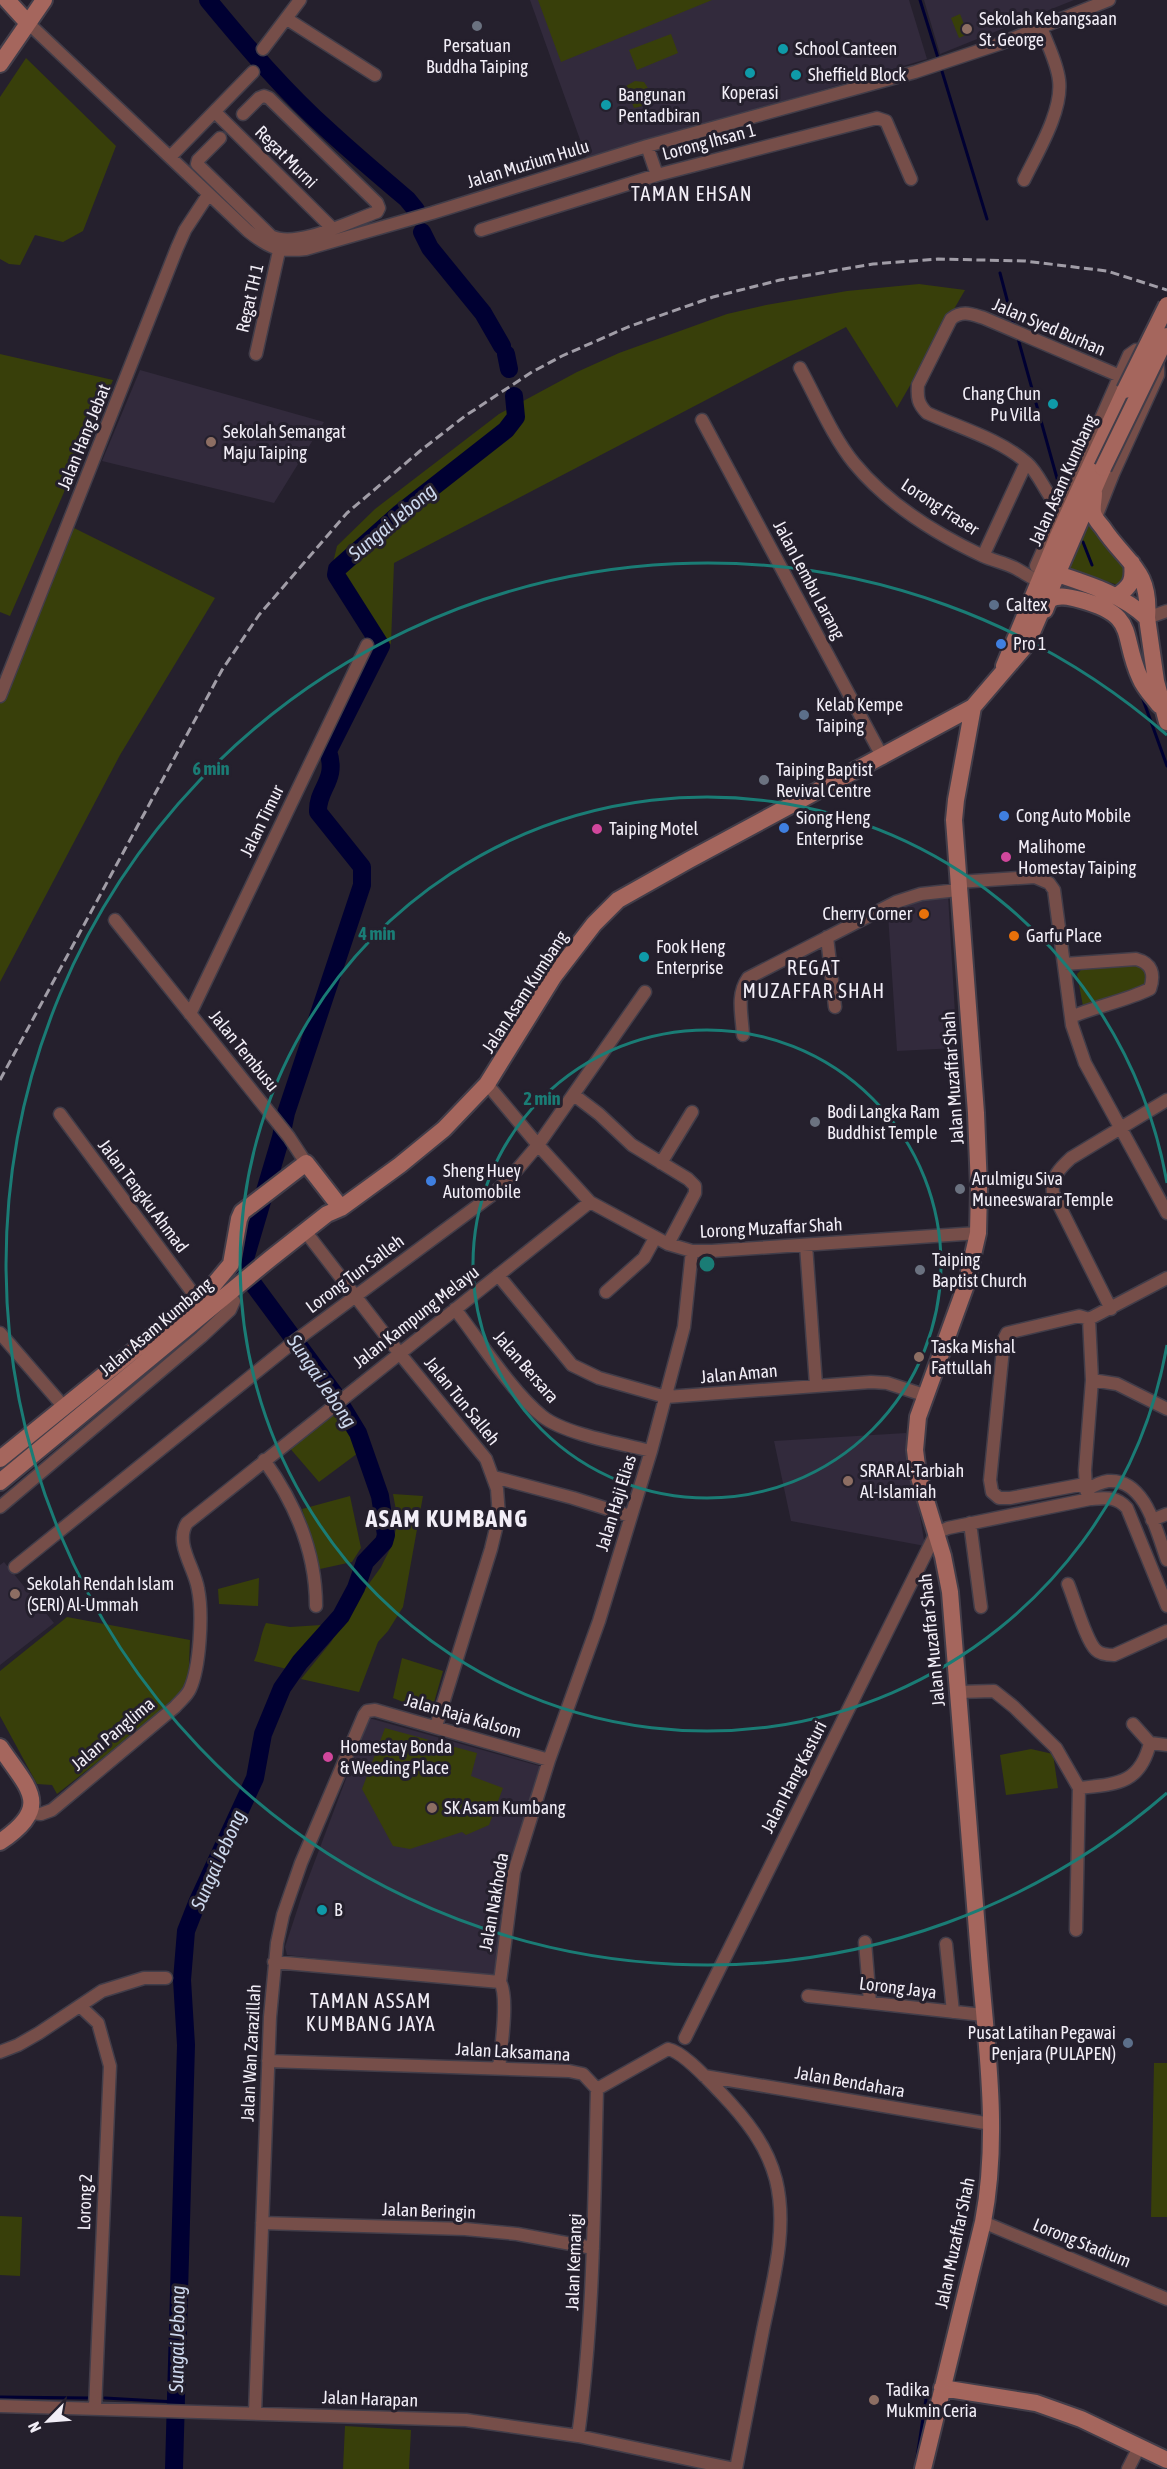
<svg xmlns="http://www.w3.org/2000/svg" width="1167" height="2469" font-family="'Asap Condensed',sans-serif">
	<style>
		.built { fill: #322a3c }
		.green { fill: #383f0a }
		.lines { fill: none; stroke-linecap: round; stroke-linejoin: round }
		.stream { stroke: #000032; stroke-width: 3 }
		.river { stroke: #000032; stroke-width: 18 }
		.street-casing { stroke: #423d49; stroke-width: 15 }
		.secondary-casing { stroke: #423d49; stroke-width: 20 }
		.street { stroke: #764e49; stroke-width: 12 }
		.secondary { stroke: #a5665d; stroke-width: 16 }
		.rail { stroke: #a19da7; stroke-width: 3; stroke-dasharray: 9 4.5; stroke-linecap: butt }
		.secondary-bridge-casing { stroke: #423d49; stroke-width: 20; stroke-linecap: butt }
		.secondary-bridge { stroke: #a5665d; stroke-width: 16 }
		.ring { fill: none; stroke: #1a7c75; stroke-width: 3 }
		.worship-dot { fill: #6b7280; stroke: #25202d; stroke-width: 2 }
		.education-dot { fill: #8d6e63; stroke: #25202d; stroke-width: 2 }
		.culture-dot { fill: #0f9aa8; stroke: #25202d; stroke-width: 2 }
		.service-dot { fill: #5c6f8a; stroke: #25202d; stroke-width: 2 }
		.shop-dot { fill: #3f7fe0; stroke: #25202d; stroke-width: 2 }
		.hotel-dot { fill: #d1479c; stroke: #25202d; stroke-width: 2 }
		.food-dot { fill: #e8710a; stroke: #25202d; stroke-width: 2 }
		.labels { text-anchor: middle; stroke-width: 6; stroke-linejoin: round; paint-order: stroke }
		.poi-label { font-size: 18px; fill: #f2eef7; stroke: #25202d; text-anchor: start }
		.street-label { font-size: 18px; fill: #f2eef7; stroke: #25202d }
		.neighbourhood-label { font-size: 20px; letter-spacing: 1.5px; fill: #f2eef7; stroke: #25202d }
		.water-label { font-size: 20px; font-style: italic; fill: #cdd8ed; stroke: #25202d }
		.district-label { font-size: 24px; font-weight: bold; letter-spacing: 1.5px; fill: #f2eef7; stroke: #25202d }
		.centre { fill: #1a7c75; stroke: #25202d; stroke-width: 3 }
		.ring-label { font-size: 18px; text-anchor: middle; font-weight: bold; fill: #1a7c75; stroke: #25202d; stroke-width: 6; stroke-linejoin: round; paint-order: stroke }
	</style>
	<rect width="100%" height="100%" fill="#25202d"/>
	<!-- built -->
	<path class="built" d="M530,0H909L927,59L587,159Z
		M924,0H1074L940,54Z
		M140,370L324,422L274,503L102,461Z
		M948,895L957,1048L897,1051L887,899Z
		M906,1433L925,1546L791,1521L774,1441Z
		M4,1562L54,1623L0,1665V1565Z
		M369,1718L543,1767L507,1872L497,1978L287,1955L285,1947L302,1895Z"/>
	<!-- green -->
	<path class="green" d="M538,0H712L561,62Z
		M960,14L968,34L959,38L951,18Z
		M671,34L678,53L637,70L629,50Z
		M26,58L116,146L83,231L63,242L35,235L20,265L9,264L0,259V97Z
		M635,81L644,82L651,93L647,105L634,108L626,86Z
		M919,284L965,290L897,408L846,327L394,563L391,643L386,652L343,584L333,563L337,546L375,509L499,414L577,372L619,353L727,314L766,305L847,291Z
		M0,354L113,380L10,616L0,612Z
		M1089,518L1097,534L1128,567L1124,587L1066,568Z
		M70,526L215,598L120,755L0,982V703Z
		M1131,961L1145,966L1150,983L1139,992L1083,1006L1077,974L1083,968Z
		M336,1406L352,1433L358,1453L319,1482L288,1446Z
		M393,1494L423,1496L403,1607L388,1631L378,1642L359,1692L301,1679L331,1642L355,1603L381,1567L392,1545L398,1521Z
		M350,1496L361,1548L352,1562L320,1569L302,1509Z
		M259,1578L258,1606L219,1604L218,1589Z
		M67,1617L190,1640L188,1688L166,1708L57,1794L52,1785L37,1784L0,1716V1671Z
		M266,1623L290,1627L321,1625L287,1669L254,1661C260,1648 260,1635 266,1623Z
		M402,1658L443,1671L431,1713L393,1698Z
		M385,1728L477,1753L471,1776L503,1788L489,1825L466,1835L462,1832L410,1849L393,1846L362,1789Z
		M1031,1749L1053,1754L1058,1788L1006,1795L1000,1755Z
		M1154,2063H1167V2217H1151Z
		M0,2216L22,2217L20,2276L0,2275Z
		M345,2426L411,2430L409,2469H343Z"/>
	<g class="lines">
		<!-- stream -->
		<path class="stream" d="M920,0L939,61
			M941,68L987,219
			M1000,273L1014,326
			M1017,335L1060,489
			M1083,542L1092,565
			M1141,694L1167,766
			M0,2397L89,2398
			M105,2398L176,2402
			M920,2466L916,2464L926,2399"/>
		<!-- river -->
		<path class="river" d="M208,0C246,46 285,92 330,132C355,155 381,177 407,199L416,210
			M422,232L430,248L483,313L502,346
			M506,354L509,369
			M174,2469L186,2045L182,1980L186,1931L197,1903L255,1778L263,1734L282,1688L300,1662L341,1616L356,1588L365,1562L384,1542L386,1535L380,1496L358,1433L333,1392L242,1269L281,1137L286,1113L362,885V867L318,812C317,788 338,781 328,751L381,646L336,575L337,569L400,513L506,430L516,417L514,396"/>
		<defs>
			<path id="street" d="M287,19L375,75
				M27,22L248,231C269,248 279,252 306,249L432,213L647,146L915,72L999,44L1109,0
				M263,49L300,0
				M215,112L332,228
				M220,138L198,160L197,164L271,236C296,249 351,221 377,212L379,208L377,203L269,98L264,96L259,98L243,114
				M647,146L657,175
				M170,157L253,72
				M1024,180C1037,153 1063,111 1059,80C1057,62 1047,44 1041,27
				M481,230L657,175L877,118L886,121L911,179
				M256,354L279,251
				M800,368C817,399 832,436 854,463C887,503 936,534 983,556C994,561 1006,563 1017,569C1026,574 1034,580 1045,584
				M702,420L883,758
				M1061,507C1048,501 1041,475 1027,463C1000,439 960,428 927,413C918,404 917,398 918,385L951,319C962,310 971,314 984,318L1120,376
				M983,556L1026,463
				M1036,566L1129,355L1136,350C1154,352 1159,357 1158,375L1113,474L1096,517
				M1147,618L1167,611
				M0,696L177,248L185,230L208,195
				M958,882L1035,877L1049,883L1054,890L1072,1025L1085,1063L1167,1213
				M115,920L289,1137L306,1163
				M827,937L835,1007
				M1064,964L1136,959C1152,963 1155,974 1150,989C1125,1001 1097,1006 1071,1017
				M190,1014L367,645
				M743,1035C742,1015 736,995 748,978L896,902L921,894L958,890
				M487,1084L538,1145L590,1202L668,1244L692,1251H712L978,1233
				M574,1095L599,1114L632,1145L688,1179L695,1186V1193L668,1244
				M60,1114L198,1300
				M661,1163L692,1112
				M305,1231L400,1354L486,1459L497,1489L499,1516L491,1549L436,1726
				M806,1245L816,1385
				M498,1275L572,1365L599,1378L666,1397L871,1382L887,1383L924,1395
				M606,1292L644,1258L655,1238
				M455,1309C479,1340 512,1392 542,1416C564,1434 622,1444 651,1451
				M1111,1309L1053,1193C1051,1177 1060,1168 1071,1158L1167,1100
				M1089,1319L1167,1278
				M0,1333L64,1407
				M1092,1380L1117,1384L1167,1409
				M264,1460C295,1503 316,1552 316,1606
				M494,1477L573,1498L630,1516
				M1085,1484L1010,1498H999L992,1492L990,1480L1004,1339L1007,1333L1079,1316L1089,1319
				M1086,1490L1085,1470L1092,1380L1089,1319
				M1088,1495L1086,1490C1093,1486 1101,1482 1108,1481C1146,1478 1157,1533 1167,1560
				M0,1507L201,1337L230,1310L234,1301
				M1152,1520L1167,1514
				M970,1523L981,1607
				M15,1567L291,1344L492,1195L510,1178L538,1145L645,992
				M1068,1584C1074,1598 1086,1641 1096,1650C1100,1654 1108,1655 1114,1655L1167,1631
				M957,1692L994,1691L1014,1707L1056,1748L1079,1788L1076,1930
				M1150,1743L1167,1745
				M1079,1788C1117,1784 1140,1784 1150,1743L1133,1724
				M31,1813L41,1814L52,1810L175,1707C180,1701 187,1696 190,1689C200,1667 203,1613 198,1589C195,1568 174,1543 187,1523L590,1202
				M865,1942L870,2002
				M946,1944L953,2012
				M274,1962L500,1982
				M500,1982L514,1872L549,1760L599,1621L651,1451L684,1327L692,1251
				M808,1996L983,2015
				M81,2007L98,2023L110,2066L95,2408
				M685,2038L936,1533L948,1528L1090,1499C1106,1498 1116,1496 1127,1508L1167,1606
				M0,2052L18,2045L39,2033L102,1991L144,1978H166
				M268,2061L569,2071L583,2074L597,2089L668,2049C684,2052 709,2081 720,2092C745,2118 767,2145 776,2180C788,2229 773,2281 763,2330C754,2376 745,2423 736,2469
				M499,2068C501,2049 509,1996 500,1982
				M704,2076L991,2124
				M983,2222L1167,2299
				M262,2223L465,2229L517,2234L593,2248
				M0,2406L466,2420L578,2436L735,2469
				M255,2413L270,2017L277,1943L283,1915L301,1863L364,1715L367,1711L375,1710L549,1760
				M578,2436C594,2321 594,2205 597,2089
				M1128,2469L1139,2447"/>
			<path id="secondary" d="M7,0L27,22
				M0,64L44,0
				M1094,493C1094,499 1092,506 1093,512C1094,518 1099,523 1103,528C1126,563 1151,569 1147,618
				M1046,570C1080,582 1120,592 1147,618L1156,681L1167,722
				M1117,596C1131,586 1134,581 1132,563
				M1045,610L1049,600C1058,594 1070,597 1081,600C1139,616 1120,634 1140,678C1144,688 1153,697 1159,705
				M1004,666L1058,536L1125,390
				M0,1459L211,1288L231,1264L239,1219L242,1212L306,1163L341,1208
				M0,1482L270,1259L327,1214L341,1208L400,1165L444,1129L487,1084L554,976L594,924L618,900L689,860L973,707L1027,644L1103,468
				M0,1747C29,1790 53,1806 0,1842
				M942,2388L1036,2403L1081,2419L1167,2460
				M923,2469L983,2222C1000,2134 986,2043 979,1955C969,1834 959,1713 950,1592L943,1556L918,1474L915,1450L918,1417L966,1285L978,1233L979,1188L976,1113L954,820L956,800L973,707"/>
		</defs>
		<!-- street casing -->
		<use href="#street" class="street-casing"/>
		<!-- secondary casing -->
		<use href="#secondary" class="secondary-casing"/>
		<!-- street -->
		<use href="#street" class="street"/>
		<!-- secondary -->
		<use href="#secondary" class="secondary"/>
		<!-- rail -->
		<path class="rail" d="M0,1080L222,670L259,615L347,513L420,451L465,416L532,372L562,356L628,327L713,297L780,280L873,264L938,259L1025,261L1107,271L1167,290"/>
		<defs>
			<path id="secondary-bridge" d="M1125,390L1167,305
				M1103,468L1167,336"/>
		</defs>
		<!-- secondary-bridge casing -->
		<use href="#secondary-bridge" class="secondary-bridge-casing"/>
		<!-- secondary-bridge -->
		<use href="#secondary-bridge" class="secondary-bridge"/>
	</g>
	<!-- distance rings -->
	<g class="ring">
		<circle cx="707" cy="1264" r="234"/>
		<path d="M1167 1345A467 467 0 1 1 1167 1183"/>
		<path d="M1167 1793A701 701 0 1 1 1167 735"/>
	</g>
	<!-- markers -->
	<g class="worship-dot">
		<circle cx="477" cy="26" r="6"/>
		<circle cx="764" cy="780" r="6"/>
		<circle cx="815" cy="1122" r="6"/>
		<circle cx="960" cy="1189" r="6"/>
		<circle cx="920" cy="1270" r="6"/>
	</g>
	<g class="education-dot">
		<circle cx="967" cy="29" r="6"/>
		<circle cx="211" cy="442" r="6"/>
		<circle cx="919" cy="1357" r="6"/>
		<circle cx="848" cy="1481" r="6"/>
		<circle cx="15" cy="1594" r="6"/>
		<circle cx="432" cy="1808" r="6"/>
		<circle cx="874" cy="2400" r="6"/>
	</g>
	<g class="culture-dot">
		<circle cx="783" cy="49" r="6"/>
		<circle cx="750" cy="73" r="6"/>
		<circle cx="796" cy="75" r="6"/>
		<circle cx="606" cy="105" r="6"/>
		<circle cx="1053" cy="404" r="6"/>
		<circle cx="644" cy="957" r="6"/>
		<circle cx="322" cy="1910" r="6"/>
	</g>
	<g class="service-dot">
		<circle cx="994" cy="605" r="6"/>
		<circle cx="804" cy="715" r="6"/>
		<circle cx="1128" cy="2043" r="6"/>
	</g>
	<g class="shop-dot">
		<circle cx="1001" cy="644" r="6"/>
		<circle cx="1004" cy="816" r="6"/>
		<circle cx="784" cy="828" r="6"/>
		<circle cx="431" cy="1181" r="6"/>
	</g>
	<g class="hotel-dot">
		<circle cx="597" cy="829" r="6"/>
		<circle cx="1006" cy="857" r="6"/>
		<circle cx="328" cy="1757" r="6"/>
	</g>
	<g class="food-dot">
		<circle cx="924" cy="914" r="6"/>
		<circle cx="1014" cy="936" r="6"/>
	</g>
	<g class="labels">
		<!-- poi labels -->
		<g class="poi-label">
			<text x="979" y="25">Sekolah Kebangsaan<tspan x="979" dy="21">St. George</tspan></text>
			<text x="477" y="52" text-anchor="middle">Persatuan<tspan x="477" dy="21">Buddha Taiping</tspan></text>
			<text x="795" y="55">School Canteen</text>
			<text x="808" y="81">Sheffield Block</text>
			<text x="750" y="99" text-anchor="middle">Koperasi</text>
			<text x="618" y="101">Bangunan<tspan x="618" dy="21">Pentadbiran</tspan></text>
			<text x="1041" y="400" text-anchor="end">Chang Chun<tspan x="1041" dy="21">Pu Villa</tspan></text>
			<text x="223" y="438">Sekolah Semangat<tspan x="223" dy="21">Maju Taiping</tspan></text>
			<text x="1006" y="611">Caltex</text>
			<text x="1013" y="650">Pro 1</text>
			<text x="816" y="711">Kelab Kempe<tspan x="816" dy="21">Taiping</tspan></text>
			<text x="776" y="776">Taiping Baptist<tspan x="776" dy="21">Revival Centre</tspan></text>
			<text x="1016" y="822">Cong Auto Mobile</text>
			<text x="796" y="824">Siong Heng<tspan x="796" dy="21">Enterprise</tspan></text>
			<text x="609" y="835">Taiping Motel</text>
			<text x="1018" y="853">Malihome<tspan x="1018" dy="21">Homestay Taiping</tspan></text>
			<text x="912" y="920" text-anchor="end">Cherry Corner</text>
			<text x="1026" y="942">Garfu Place</text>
			<text x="656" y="953">Fook Heng<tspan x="656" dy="21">Enterprise</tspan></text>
			<text x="827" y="1118">Bodi Langka Ram<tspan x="827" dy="21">Buddhist Temple</tspan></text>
			<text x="443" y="1177">Sheng Huey<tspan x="443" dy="21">Automobile</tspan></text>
			<text x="972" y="1185">Arulmigu Siva<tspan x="972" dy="21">Muneeswarar Temple</tspan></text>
			<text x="932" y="1266">Taiping<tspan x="932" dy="21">Baptist Church</tspan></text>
			<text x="931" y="1353">Taska Mishal<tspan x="931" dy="21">Fattullah</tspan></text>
			<text x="860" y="1477">SRAR Al-Tarbiah<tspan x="860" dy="21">Al-Islamiah</tspan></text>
			<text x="27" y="1590">Sekolah Rendah Islam<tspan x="27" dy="21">(SERI) Al-Ummah</tspan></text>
			<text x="340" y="1753">Homestay Bonda<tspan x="340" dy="21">&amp; Weeding Place</tspan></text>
			<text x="444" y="1814">SK Asam Kumbang</text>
			<text x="334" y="1916">B</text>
			<text x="1116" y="2039" text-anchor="end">Pusat Latihan Pegawai<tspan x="1116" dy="21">Penjara (PULAPEN)</tspan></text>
			<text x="886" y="2396">Tadika<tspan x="886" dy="21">Mukmin Ceria</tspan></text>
		</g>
		<!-- street labels -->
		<g class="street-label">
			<text transform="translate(709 142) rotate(-15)" y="6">Lorong Ihsan 1</text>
			<text transform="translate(286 157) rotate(45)" y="6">Regat Murni</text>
			<text transform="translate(528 164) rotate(-17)" y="6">Jalan Muzium Hulu</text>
			<text transform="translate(250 298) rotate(-77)" y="6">Regat TH 1</text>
			<text transform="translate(1049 327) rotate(23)" y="6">Jalan Syed Burhan</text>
			<text transform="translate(84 437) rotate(-68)" y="6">Jalan Hang Jebat</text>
			<text transform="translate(1063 480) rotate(-66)" y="6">Jalan Asam Kumbang</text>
			<text transform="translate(940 507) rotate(33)" y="6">Lorong Fraser</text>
			<text transform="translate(809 580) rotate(62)" y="6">Jalan Lembu Larang</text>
			<text transform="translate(262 821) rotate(-64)" y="6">Jalan Timur</text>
			<text transform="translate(525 992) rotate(-57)" y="6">Jalan Asam Kumbang</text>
			<text transform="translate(244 1051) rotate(51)" y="6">Jalan Tembusu</text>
			<text transform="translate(953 1078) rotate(-94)" y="6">Jalan Muzaffar Shah</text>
			<text transform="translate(143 1196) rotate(53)" y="6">Jalan Tengku Ahmad</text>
			<text transform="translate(771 1228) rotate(-3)" y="6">Lorong Muzaffar Shah</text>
			<text transform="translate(355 1274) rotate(-37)" y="6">Lorong Tun Salleh</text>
			<text transform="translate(416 1317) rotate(-38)" y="6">Jalan Kampung Melayu</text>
			<text transform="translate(156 1327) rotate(-40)" y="6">Jalan Asam Kumbang</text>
			<text transform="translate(526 1367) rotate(49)" y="6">Jalan Bersara</text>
			<text transform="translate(739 1374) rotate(-5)" y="6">Jalan Aman</text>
			<text transform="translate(462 1401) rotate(51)" y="6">Jalan Tun Salleh</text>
			<text transform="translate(616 1503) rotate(-73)" y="6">Jalan Haji Elias</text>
			<text transform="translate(932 1640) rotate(-96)" y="6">Jalan Muzaffar Shah</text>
			<text transform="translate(463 1716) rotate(16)" y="6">Jalan Raja Kalsom</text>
			<text transform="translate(113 1734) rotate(-40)" y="6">Jalan Panglima</text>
			<text transform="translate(794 1777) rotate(-63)" y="6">Jalan Hang Kasturi</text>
			<text transform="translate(494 1902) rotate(-80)" y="6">Jalan Nakhoda</text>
			<text transform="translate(898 1988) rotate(7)" y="6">Lorong Jaya</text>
			<text transform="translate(513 2052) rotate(3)" y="6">Jalan Laksamana</text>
			<text transform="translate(251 2053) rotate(-87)" y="6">Jalan Wan Zarazillah</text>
			<text transform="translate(850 2082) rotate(10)" y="6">Jalan Bendahara</text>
			<text transform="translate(85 2202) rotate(-88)" y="6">Lorong 2</text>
			<text transform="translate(429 2211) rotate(2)" y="6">Jalan Beringin</text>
			<text transform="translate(955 2243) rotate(-78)" y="6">Jalan Muzaffar Shah</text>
			<text transform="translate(1082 2243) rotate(22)" y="6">Lorong Stadium</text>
			<text transform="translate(574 2262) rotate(-88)" y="6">Jalan Kemangi</text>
			<text transform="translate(370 2399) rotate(2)" y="6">Jalan Harapan</text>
		</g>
		<!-- neighbourhood labels -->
		<g class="neighbourhood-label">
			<text x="692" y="201">TAMAN EHSAN</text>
			<text x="814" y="975">REGAT<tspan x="814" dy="23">MUZAFFAR SHAH</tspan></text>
			<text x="371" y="2008">TAMAN ASSAM<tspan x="371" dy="23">KUMBANG JAYA</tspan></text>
		</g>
		<!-- water labels -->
		<g class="water-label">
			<text transform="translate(392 522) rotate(-40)" y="7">Sungai Jebong</text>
			<text transform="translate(322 1381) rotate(56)" y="7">Sungai Jebong</text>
			<text transform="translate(218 1860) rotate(-66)" y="7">Sungai Jebong</text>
			<text transform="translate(177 2339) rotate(-89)" y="7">Sungai Jebong</text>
		</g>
		<!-- district labels -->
		<g class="district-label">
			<text x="447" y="1527">ASAM KUMBANG</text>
		</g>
	</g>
	<circle cx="707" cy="1264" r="9" class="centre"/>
	<g class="ring-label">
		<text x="211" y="775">6 min</text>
		<text x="377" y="940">4 min</text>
		<text x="542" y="1105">2 min</text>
	</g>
	<!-- north arrow -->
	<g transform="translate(48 2421) rotate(245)" stroke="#25202d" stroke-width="4.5" paint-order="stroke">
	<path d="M0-4.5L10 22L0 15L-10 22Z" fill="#f2eef7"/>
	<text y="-9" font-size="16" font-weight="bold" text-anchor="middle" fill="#f2eef7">N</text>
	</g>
</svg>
